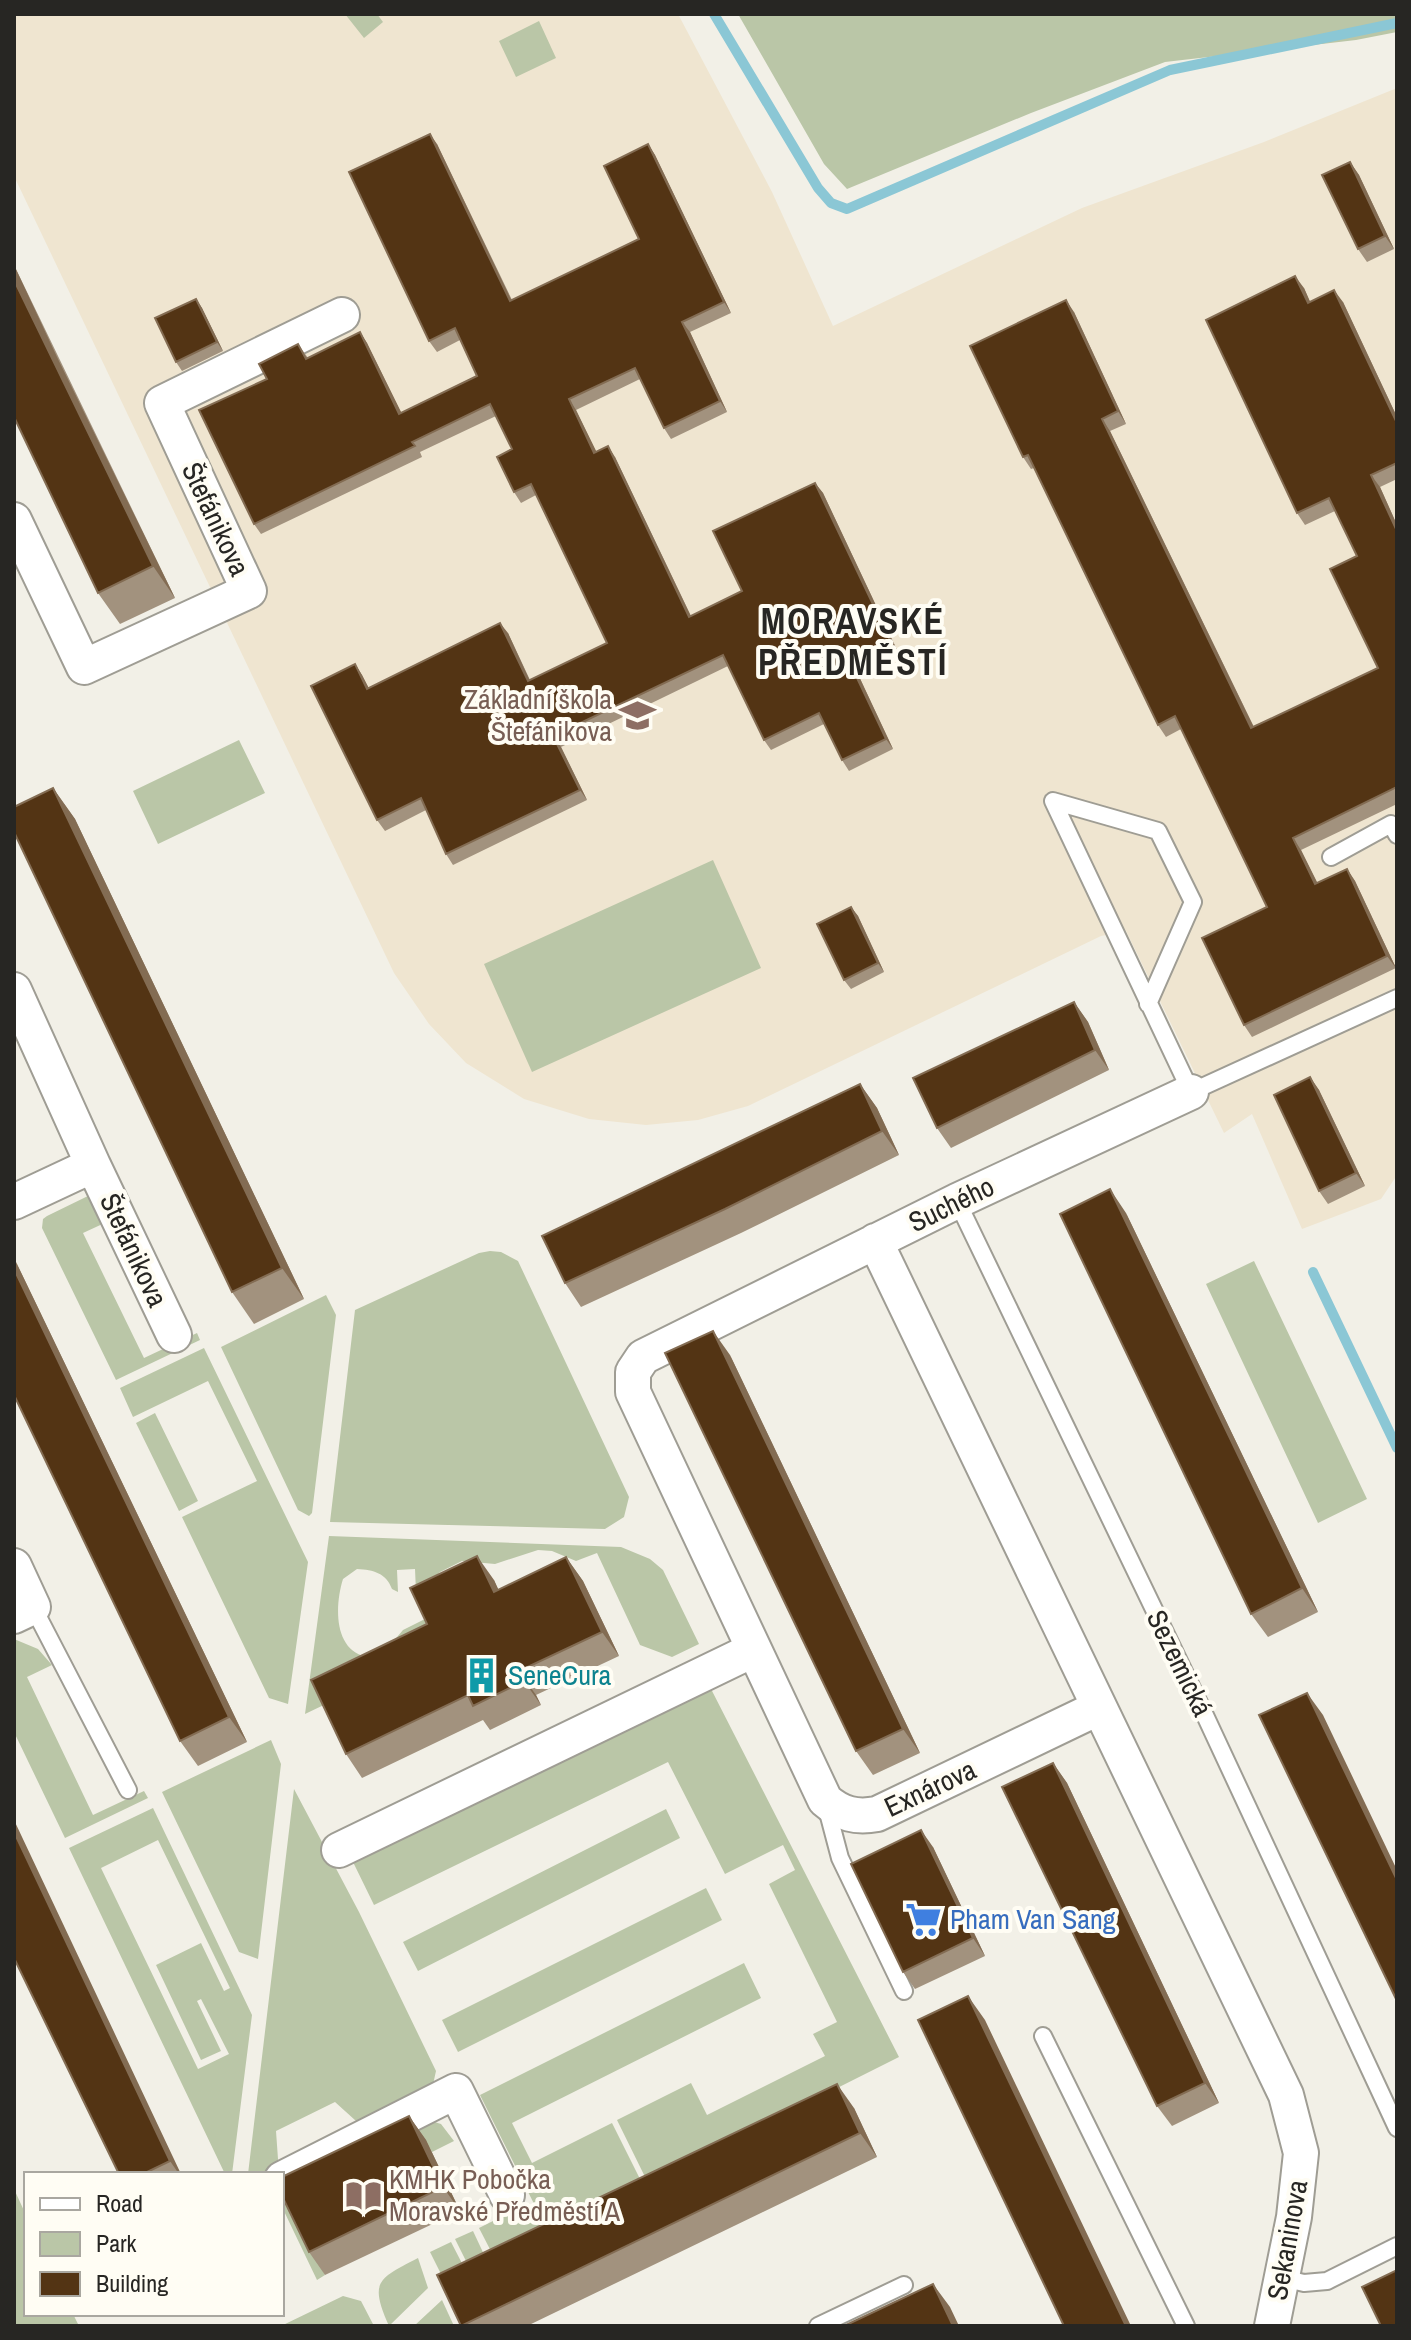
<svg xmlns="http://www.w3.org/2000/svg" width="1411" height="2340" font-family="'Archivo Narrow',sans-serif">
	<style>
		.education { fill: #efe5d0 }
		.green { fill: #bac6a7; fill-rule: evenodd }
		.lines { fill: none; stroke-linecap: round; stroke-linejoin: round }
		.stream { stroke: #8bc7d5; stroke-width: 10 }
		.lane-casing { stroke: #9f9d94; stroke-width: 20 }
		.street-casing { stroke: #9f9d94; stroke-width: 38 }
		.lane { stroke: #fff; stroke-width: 16 }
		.street { stroke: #fff; stroke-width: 34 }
		.wall { fill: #a2927e }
		.shaded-wall { fill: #836c53 }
		.building { fill: #533414; stroke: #836c53; stroke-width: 2 }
		.labels { text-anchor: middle; stroke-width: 8; stroke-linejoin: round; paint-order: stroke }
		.street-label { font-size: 28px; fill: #272623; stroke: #fffdf4 }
		.education-label { font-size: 28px; fill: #785e54; stroke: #fffdf4; text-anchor: end }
		.culture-label { font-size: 28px; fill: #0d838f; stroke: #fffdf4; text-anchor: start }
		.shop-label { font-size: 28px; fill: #366cbe; stroke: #fffdf4; text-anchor: start }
		.district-label { font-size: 36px; font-weight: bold; letter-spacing: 2px; fill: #272623; stroke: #fffdf4 }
	</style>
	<rect width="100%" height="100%" fill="#f2f0e7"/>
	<!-- education -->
	<path class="education" d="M14,14H678L772,192L833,326L1082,208L1264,142L1397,88V1175L1381,1199L1302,1229L1252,1114L1224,1133L1126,931L1101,936L748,1106L698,1120L646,1125L589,1119L524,1099L466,1063L429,1024L394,973L14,176Z"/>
	<!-- green -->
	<path class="green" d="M345,14H377L383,22L364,38Z
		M738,14H1397V32L1356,40L1165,62L1031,113L847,189L824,164Z
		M539,21L556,58L516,77L499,41Z
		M239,740L265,793L158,844L133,791Z
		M713,860L761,968L532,1072L484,964Z
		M90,1195L109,1221L83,1233L144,1358L197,1333L200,1340L116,1380L42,1228L43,1219L47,1216Z
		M490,1251L501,1252L518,1261L629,1497L624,1517L605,1529L330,1522L355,1310L479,1253Z
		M1254,1261L1367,1499L1318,1523L1206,1284Z
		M326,1295L336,1315L312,1513L309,1516L298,1510L221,1347Z
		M204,1348L308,1562L288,1704L269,1698L182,1517L257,1481L208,1381L133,1417L120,1388Z
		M155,1413L198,1501L179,1511L136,1423Z
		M329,1536L621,1547L650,1559L663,1570L699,1644L672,1657L640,1645L597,1553L576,1561L552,1551L538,1550L495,1564L462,1561L440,1572L428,1585L416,1592L415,1569L397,1570L398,1592L392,1589C386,1573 374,1570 357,1569L343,1579C335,1605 333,1649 366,1657L386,1650L403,1630L429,1617L443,1648L305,1714Z
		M14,1639L38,1649L52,1665L27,1677L93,1815L144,1791L148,1798L65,1838L14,1732Z
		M710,1687L899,2057L648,2183L617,2120L691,2083L707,2115L825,2056L813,2034L837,2022L769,1884L795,1870L783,1845L725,1874L668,1762L374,1905L353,1862Z
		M271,1740L281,1764L258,1959L239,1952L162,1792Z
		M294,1789L359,1912L436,2071L430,2098L366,2130L335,2102L276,2131L279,2173L248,2174Z
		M153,1808L252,2015L232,2174H225L69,1848ZM158,1840L230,1988L224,1991L201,1943L156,1965L201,2060L221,2051L197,2001L201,1999L229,2054L198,2069L101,1868Z
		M666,1809L680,1838L418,1971L403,1942Z
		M706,1888L722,1920L458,2052L442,2020Z
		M744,1963L761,1998L512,2123L532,2163L612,2123L643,2185L548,2232L480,2095Z
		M428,2120L441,2124L454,2141L432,2152L425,2140L373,2165Z
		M14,2189L26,2215V2314H73L79,2326H14Z
		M282,2190L325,2275L317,2280L282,2207Z
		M529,2203L544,2235L495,2259L479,2228Z
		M473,2231L488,2263L471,2271L455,2239Z
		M451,2242L467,2273L446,2284L430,2252Z
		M418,2258L428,2288L389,2326C369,2281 378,2279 418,2258Z
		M343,2296L361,2301L374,2326H281Z
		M442,2300L454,2326H414Z"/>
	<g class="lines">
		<!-- stream -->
		<path class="stream" d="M714,14L818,188L831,203L847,209L1170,70L1397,23
			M1313,1272L1397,1448"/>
		<defs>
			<path id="lane" d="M1331,857L1391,824L1397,835
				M1148,1004L1193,902L1158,831L1053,801L1191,1092L1397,998
				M957,1201L1203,1711L1397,2128
				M33,1607L128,1790
				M826,1805L840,1858L904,1991
				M1043,2036L1186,2326
				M1282,2278L1304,2283L1327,2281L1397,2246
				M818,2326L904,2285"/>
			<path id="street" d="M14,520L84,667L249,591L162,403L342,315
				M14,990L93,1165L14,1202
				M93,1165L174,1335
				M875,1241L1286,2095L1301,2153L1294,2217L1272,2326
				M14,1566L33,1607L14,1616
				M1098,1708L877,1814C856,1818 841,1814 825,1800L633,1392V1372L643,1357L957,1201L1191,1092
				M339,1850L753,1650
				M282,2179L456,2091L507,2195"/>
		</defs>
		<!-- lane casing -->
		<use href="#lane" class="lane-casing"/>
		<!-- street casing -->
		<use href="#street" class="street-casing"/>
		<!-- lane -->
		<use href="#lane" class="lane"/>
		<!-- street -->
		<use href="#street" class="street"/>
	</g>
	<!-- wall -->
	<path class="wall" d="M437,144L512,300L639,239L648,144L655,155L731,313L690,332L727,412L671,439L664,428L640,379L576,410L596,452L615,457L691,616L742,591L815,483L823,493L897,650L856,670L893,749L849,771L842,760L824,724L771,750L764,740L728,666L561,747L587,800L453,865L446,854L426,810L385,831L377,820L355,664L362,675L369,689L508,633L530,680L607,643L536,495L521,503L514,492L512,449L496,416L420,452L422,457L261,534L254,524L267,379L298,344L308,358L360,332L367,343L401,413L477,376L460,340L437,352L429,341Z
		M1350,162L1359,175L1394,249L1367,262L1358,249Z
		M14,265L175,598L120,624L98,593L14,417Z
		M1304,288L1310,302H1343L1397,417V479L1380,487L1397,525V804L1301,850L1317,883L1347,869L1355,881L1396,968L1252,1037L1244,1025L1267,907L1181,729L1166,737L1158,725L1034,468L1031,469L1023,457L1074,312L1126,424L1110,431L1254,727L1378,668L1357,556L1335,511L1305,525L1297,513Z
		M196,299L202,308L223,351L182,371L176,362Z
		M53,788L75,819L304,1299L254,1324L232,1292Z
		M851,907L858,916L884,972L851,989L844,980Z
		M1074,1002L1088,1022L1109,1070L951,1148L937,1128Z
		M1310,1077L1319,1090L1365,1186L1328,1204L1319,1191Z
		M860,1084L877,1108L899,1155L741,1233L581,1307L565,1283Z
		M1126,1213L1318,1612L1268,1637L1251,1614Z
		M16,1262L247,1742L198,1766L180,1741Z
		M730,1355L920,1753L873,1775L856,1751Z
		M566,1557L583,1581L619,1656L536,1695L541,1705L490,1730L483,1720L362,1778L346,1754L427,1624L494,1580L498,1590Z
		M1053,1763L1067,1783L1219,2103L1172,2126L1157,2106Z
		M933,1847L985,1956L915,1989L903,1972Z
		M14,1958L181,2174H119Z
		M854,2108L877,2157L527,2326H461Z
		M409,2116L426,2140L460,2211L325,2275L309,2252Z"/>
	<!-- shaded-wall -->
	<path class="shaded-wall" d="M430,134L437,144L517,312L510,301Z
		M648,144L655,155L731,313L724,302Z
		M1350,162L1359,175L1394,249L1385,236Z
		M14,265L57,357L175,598L153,566L14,280Z
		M1295,276L1304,288L1316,315L1308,303Z
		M1334,290L1343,302L1397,417V423Z
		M196,299L202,308L223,351L217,342Z
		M1066,300L1074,312L1126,424L1118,411Z
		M682,322L690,332L727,412L720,401Z
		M360,332L367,343L407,424L399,414Z
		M569,399L576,410L602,463L594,453Z
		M1102,419L1110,431L1260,740L1251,728Z
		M608,446L615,457L696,627L689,617Z
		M1371,475L1380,487L1397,525V531Z
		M815,483L823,493L897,650L890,640Z
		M500,623L508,633L535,692L528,681Z
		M848,659L856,670L893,749L886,739Z
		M355,664L362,675L375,700L367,689Z
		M553,736L561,747L587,800L580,790Z
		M53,788L75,819L304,1299L282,1268Z
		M1293,838L1301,850L1324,896L1315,884Z
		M1347,869L1355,881L1396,968L1387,956Z
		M851,907L858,916L884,972L878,963Z
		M1074,1002L1088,1022L1109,1070L1095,1050Z
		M1310,1077L1319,1090L1365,1186L1356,1173Z
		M860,1084L877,1108L899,1155L882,1131Z
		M1110,1189L1126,1213L1318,1612L1302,1588Z
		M14,1259L16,1262L247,1742L229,1717L14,1269Z
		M713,1331L730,1355L920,1753L903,1729Z
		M477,1556L494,1580L511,1616L494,1592Z
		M566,1557L583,1581L619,1656L602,1632Z
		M519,1671L536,1695L541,1705L524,1681Z
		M1307,1693L1323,1715L1397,1870V1880Z
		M1053,1763L1067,1783L1219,2103L1205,2083Z
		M14,1820L181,2174H179L170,2161L14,1832Z
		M921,1830L933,1847L985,1956L973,1938Z
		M968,1996L985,2020L1131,2326H1126Z
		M837,2084L854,2108L877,2157L860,2133Z
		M409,2116L426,2140L460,2211L443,2187Z
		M933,2284L950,2307L959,2326H953Z"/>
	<!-- building -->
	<path class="building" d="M430,134L510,301L639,239L604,166L648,144L724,302L682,322L720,401L664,428L635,368L569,399L594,453L608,446L689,617L742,591L713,531L815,483L890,640L848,659L886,739L842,760L819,713L764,740L723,655L553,736L580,790L446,854L421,798L377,820L311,686L355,664L367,689L500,623L528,681L607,643L531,484L514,492L497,457L512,449L490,404L412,442L415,446L254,524L199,410L267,379L259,364L298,344L306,359L360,332L399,414L477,376L455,328L429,341L349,172Z
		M1350,162L1385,236L1358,249L1322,175Z
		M1295,276L1308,303L1334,290L1397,423V463L1371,475L1397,531V787L1293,838L1315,884L1347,869L1387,956L1244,1025L1202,938L1267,907L1175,716L1158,725L1028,455L1023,457L970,346L1066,300L1118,411L1102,419L1251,728L1378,668L1330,569L1357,556L1329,498L1297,513L1206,320Z
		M14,280L153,566L98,593L14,417Z
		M196,299L217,342L176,362L155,318Z
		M53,788L282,1268L232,1292L14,832V807Z
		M851,907L878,963L844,980L817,924Z
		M1074,1002L1095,1050L937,1128L913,1078Z
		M1310,1077L1356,1173L1319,1191L1274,1095Z
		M860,1084L882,1131L725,1209L565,1283L542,1236Z
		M1110,1189L1302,1588L1251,1614L1060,1214Z
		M14,1269L229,1717L180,1741L14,1395Z
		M713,1331L903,1729L856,1751L665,1353Z
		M477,1556L494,1592L566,1557L602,1632L519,1671L524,1681L473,1706L468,1695L346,1754L311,1680L427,1624L410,1588Z
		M1307,1693L1397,1880V2001L1259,1715Z
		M1053,1763L1205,2083L1157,2106L1002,1787Z
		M921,1830L973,1938L903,1972L851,1864Z
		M14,1832L170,2161L143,2174H119L14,1958Z
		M968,1996L1126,2326H1064L918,2020Z
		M837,2084L860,2133L461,2326L437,2275Z
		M409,2116L443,2187L309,2252L282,2196V2177Z
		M1397,2270V2326H1381L1362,2287Z
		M933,2284L953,2326H844Z"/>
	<!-- icons -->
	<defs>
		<symbol id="school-bare" viewBox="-9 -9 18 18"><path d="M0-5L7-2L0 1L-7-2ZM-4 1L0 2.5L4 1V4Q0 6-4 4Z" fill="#8d6e63" stroke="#fffdf4" stroke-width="2.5" paint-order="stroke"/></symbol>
		<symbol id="building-bare" viewBox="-9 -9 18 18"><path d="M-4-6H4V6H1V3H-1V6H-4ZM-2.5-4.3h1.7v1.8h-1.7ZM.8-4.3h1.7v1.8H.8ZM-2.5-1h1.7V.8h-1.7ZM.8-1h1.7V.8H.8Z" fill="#0f9aa8" stroke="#fffdf4" stroke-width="2.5" paint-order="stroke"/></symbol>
		<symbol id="supermarket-bare" viewBox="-9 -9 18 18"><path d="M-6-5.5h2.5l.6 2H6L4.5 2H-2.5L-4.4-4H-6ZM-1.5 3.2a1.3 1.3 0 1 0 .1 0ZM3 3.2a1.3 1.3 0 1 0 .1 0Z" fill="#3f7fe0" stroke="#fffdf4" stroke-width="2.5" paint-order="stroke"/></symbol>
		<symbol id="library-bare" viewBox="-9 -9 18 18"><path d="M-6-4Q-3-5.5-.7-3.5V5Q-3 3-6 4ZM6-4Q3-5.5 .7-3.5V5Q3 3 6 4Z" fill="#8d6e63" stroke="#fffdf4" stroke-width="2.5" paint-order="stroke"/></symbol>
	</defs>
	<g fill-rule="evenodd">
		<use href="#school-bare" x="612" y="690" width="51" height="51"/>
		<use href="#building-bare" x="456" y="1650" width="51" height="51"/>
		<use href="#supermarket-bare" x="898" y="1894" width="51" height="51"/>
		<use href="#library-bare" x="338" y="2170" width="51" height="51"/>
	</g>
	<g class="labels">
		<!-- street labels -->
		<g class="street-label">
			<text transform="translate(216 519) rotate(65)" y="10">Štefánikova</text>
			<text transform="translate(951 1204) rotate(-26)" y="10">Suchého</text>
			<text transform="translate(134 1250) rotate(65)" y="10">Štefánikova</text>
			<text transform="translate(1180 1663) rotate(64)" y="10">Sezemická</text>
			<text transform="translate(930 1788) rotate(-25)" y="10">Exnárova</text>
			<text transform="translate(1287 2240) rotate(-80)" y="10">Sekaninova</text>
		</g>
		<!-- education labels -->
		<g class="education-label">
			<text x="612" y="709">Základní škola<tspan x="612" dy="32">Štefánikova</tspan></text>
			<text x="389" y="2189" text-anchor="start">KMHK Pobočka<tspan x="389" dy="32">Moravské Předměstí A</tspan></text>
		</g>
		<!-- culture labels -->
		<g class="culture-label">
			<text x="508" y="1685">SeneCura</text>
		</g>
		<!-- shop labels -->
		<g class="shop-label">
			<text x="950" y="1929">Pham Van Sang</text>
		</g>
		<!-- district labels -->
		<g class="district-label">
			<text x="853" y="634">MORAVSKÉ<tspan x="853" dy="41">PŘEDMĚSTÍ</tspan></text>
		</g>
	</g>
	<!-- border -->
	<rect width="1411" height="2340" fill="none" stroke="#272623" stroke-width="32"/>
	<!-- legend -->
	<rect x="24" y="2172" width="260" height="144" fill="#fffdf4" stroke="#a9a7a0" stroke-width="2"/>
	<rect x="40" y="2198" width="40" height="12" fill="#ffffff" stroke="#a9a7a0" stroke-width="2"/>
	<text x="96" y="2212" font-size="24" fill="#272623">Road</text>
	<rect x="40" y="2232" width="40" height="24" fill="#bac6a7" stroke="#a9a7a0" stroke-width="2"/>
	<text x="96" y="2252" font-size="24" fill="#272623">Park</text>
	<rect x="40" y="2272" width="40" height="24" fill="#533414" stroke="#a9a7a0" stroke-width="2"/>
	<text x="96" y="2292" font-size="24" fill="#272623">Building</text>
</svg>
